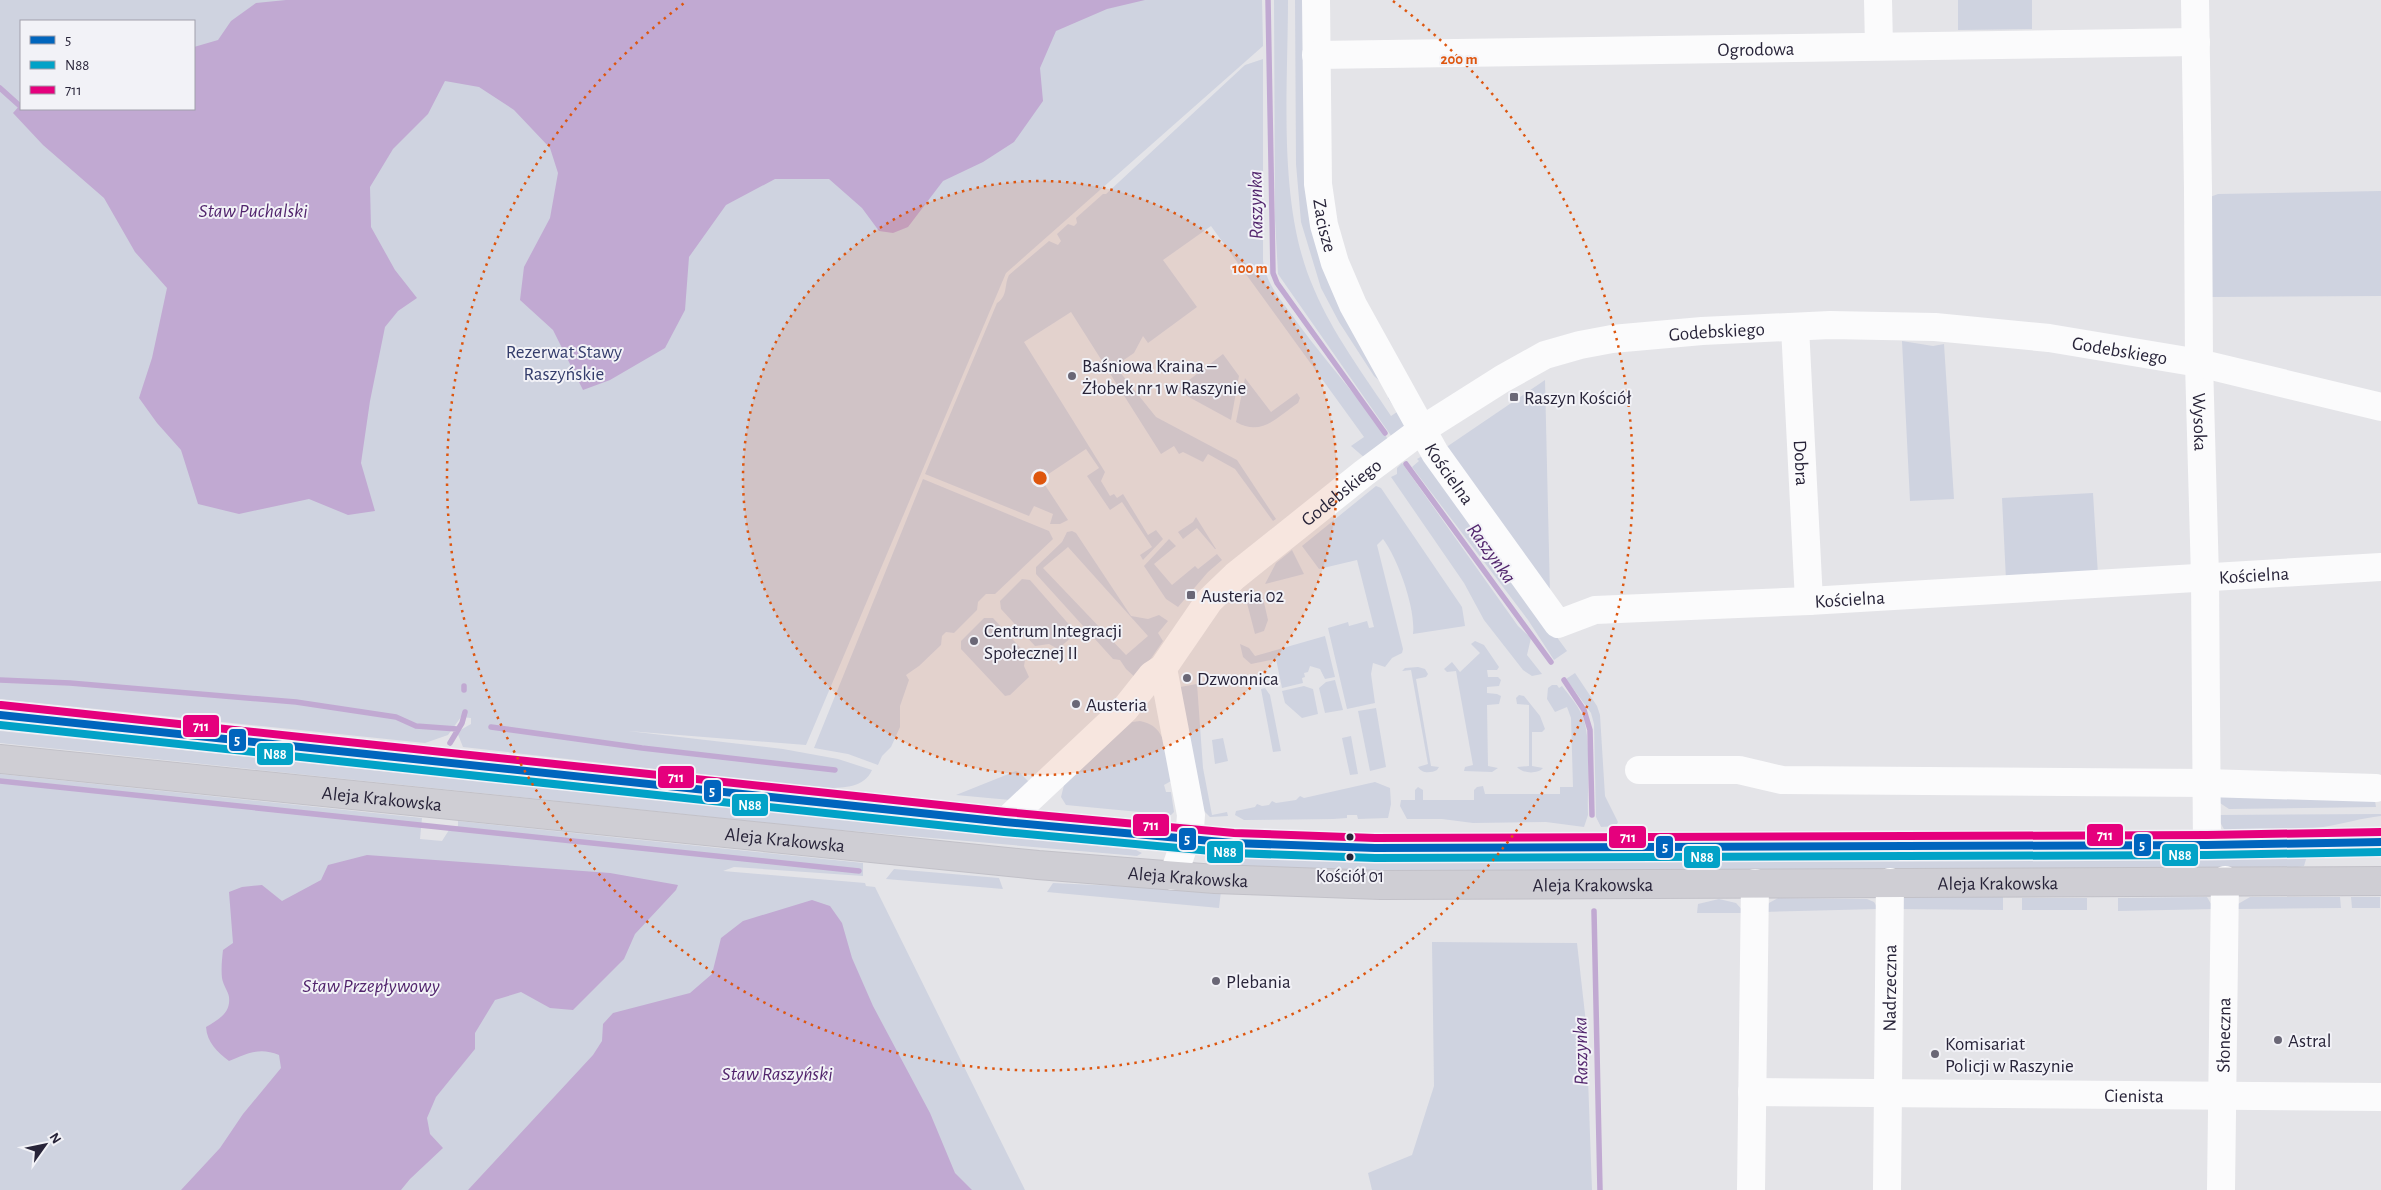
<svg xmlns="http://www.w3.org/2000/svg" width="2381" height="1190" font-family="'Alegreya Sans',sans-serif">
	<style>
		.green { fill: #cfd3e0; fill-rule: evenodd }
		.water { fill: #c1a9d2 }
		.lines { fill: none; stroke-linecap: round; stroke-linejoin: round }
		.stream { stroke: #c1a9d2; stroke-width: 5.5 }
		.major-casing { stroke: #c2c1c8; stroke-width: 30 }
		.minor { stroke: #fbfbfc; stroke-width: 28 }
		.major { stroke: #cfced4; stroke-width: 28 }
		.bus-1-casing { stroke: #f2f2f7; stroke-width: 11 }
		.bus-2-casing { stroke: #f2f2f7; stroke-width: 11 }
		.bus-3-casing { stroke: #f2f2f7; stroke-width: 11 }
		.bus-1 { stroke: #0065bd; stroke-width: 8 }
		.bus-2 { stroke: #02a2c7; stroke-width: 8 }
		.bus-3 { stroke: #e5007d; stroke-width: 8 }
		.ring { fill: none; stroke: #de560e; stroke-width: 2.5; stroke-dasharray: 2.5 5 }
		.poi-dot { fill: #6a6776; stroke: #f2f2f7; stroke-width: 2 }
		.bus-dot { fill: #282439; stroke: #f2f2f7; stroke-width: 2 }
		.labels { text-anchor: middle; stroke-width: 4; stroke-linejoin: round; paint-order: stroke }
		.bus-label { font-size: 18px; fill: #282439; stroke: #f2f2f7 }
		.street-label { font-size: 19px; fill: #282439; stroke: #f2f2f7 }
		.park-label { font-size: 19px; fill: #333c6b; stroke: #f2f2f7 }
		.poi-label { font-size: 19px; fill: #282439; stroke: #f2f2f7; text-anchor: start }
		.water-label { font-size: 20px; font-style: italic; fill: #52256d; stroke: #f2f2f7 }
		.centre { fill: #de560e; stroke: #f2f2f7; stroke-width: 2.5 }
		.ring-label { font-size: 15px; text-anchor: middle; font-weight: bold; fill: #de560e; stroke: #f2f2f7; stroke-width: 4; stroke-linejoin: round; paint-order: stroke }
		.line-badge { stroke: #f2f2f7; stroke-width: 2 }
		.badge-label { font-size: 14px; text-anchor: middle; font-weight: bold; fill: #fff }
	</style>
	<rect width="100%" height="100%" fill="#e4e4e8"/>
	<!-- green -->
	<path class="green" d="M0,0H1262L1263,46L1006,273L806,745L628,731L783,749L838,759L872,770C864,789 840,788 822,788L463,747L457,732L471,724V718L461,717L448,735L425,743L0,699ZM21,21H194V109H21Z
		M1274,0H1288C1288,90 1277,207 1314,289C1333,334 1364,375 1391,416L1397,412L1388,398L1389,393L1406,425L1394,440L1278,274L1275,219Z
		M1295,0H1307L1309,176L1382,383L1374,376L1339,322L1321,288L1301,222L1296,164Z
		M1958,0H2032V29L1958,30Z
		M1263,59V261C1266,284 1281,300 1294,318C1324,360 1364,403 1390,442L1366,459L1351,446L1364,437L1211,226L1163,260L1197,307L1148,343L1143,336L1134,353L1115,366L1156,417L1237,460L1276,519L1273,521L1235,469L1208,454L1203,462L1183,452L1179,454L1174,446L1161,454L1071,312L1024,342L1105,472L1101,481L1110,496L1114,494L1117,498L1123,494L1148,535L1156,530L1163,539L1143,560L1140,555L1152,547L1122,502L1110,510L1087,476L1099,468L1086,449L1041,479L1068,520L1060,524H1050L1053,514L1034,506L1029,516L925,474L997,303C1008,296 1004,285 1009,275L1049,241L1058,245L1061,241L1057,234L1068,224L1074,226L1077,223L1076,218L1103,194H1106L1245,65Z
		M2381,191V296L2211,297L2210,197L2218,194Z
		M1902,341L1933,346L1944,344L1954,499L1910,501Z
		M1223,354L1239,376L1231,420L1176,390Z
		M1245,378L1271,412L1297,393L1300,398L1298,403C1277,417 1262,437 1236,422Z
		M1545,380L1550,595L1445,448Z
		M1424,455L1567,651L1554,660L1528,620L1412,467L1419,461L1417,459Z
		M1402,463L1518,626L1531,638L1527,655L1542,674L1532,676L1523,670L1484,620L1464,583L1391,477L1397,474V468Z
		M923,479L1049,531L1053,539L995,594H986L978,602L977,610L954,633L946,632L942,636L941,645L919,666L906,675L909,680L900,706V727L891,747L882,756L878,765L848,754L814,748Z
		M1376,486L1381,488L1462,607L1465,626L1413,634C1416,609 1398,559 1383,539L1377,545L1403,649L1402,653L1392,658L1385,667L1373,663L1371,674L1375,703L1347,709L1328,628L1348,622L1349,626L1367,621L1369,628L1374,627L1357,560L1319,569L1302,546Z
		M2093,493L2098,575L2006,580L2002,498Z
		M1196,517L1216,549H1215L1197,528L1183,539L1178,532L1193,522Z
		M1072,531L1076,533L1131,616L1148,619L1159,615L1168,621L1158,633L1163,641L1137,679L1126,669L1120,660L1113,659L1036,574V567L1062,542L1067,532ZM1068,547L1148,636L1126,655L1043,568Z
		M1169,539L1176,546L1154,564L1172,585L1195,566L1198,569L1217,554L1222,560L1208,572L1178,607L1166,599L1144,566Z
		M1292,550L1304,574L1265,584L1276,563Z
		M1022,579L1030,580L1073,629L1074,635L1058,649L1049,644L1035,646L1001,609L1000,601Z
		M1263,598L1268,620L1264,631L1255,634L1247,603Z
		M984,618H993L1026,654L1024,666L1029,677L1010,695L1005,696L961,649V641Z
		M1325,636L1335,677L1325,679L1320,669L1310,666L1308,672L1304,673L1305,677L1302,678L1303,683L1282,688L1276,659L1251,664L1243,657L1240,644L1249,648L1255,656Z
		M1475,641L1484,645L1499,667L1497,670H1487L1488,677H1498L1501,680L1499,686L1487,687V693L1497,694L1501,696L1499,704L1487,705L1488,766L1498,768L1492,772L1464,771L1465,767L1473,765L1456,671L1447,672L1444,669L1452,662L1460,672L1480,653L1471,644Z
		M1418,667L1425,669L1428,674L1426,677L1416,679L1431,766L1439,767L1437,770C1431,773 1422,774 1418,767L1428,764L1411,670L1402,671L1405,668Z
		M1575,673L1597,706L1600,715L1605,796L1618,822L1616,826L1601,827L1596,817L1594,724L1591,713L1566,679Z
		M1335,680L1343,710L1325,713L1319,688L1326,682Z
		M1197,684L1203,768L1212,815L1227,812L1228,816L1210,817L1204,811L1180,687Z
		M1552,685H1557L1559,688L1562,686C1569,695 1577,704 1582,715C1592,736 1587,790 1588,815L1584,827L1546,822L1473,823L1442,819H1407L1400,806L1401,800H1415V790L1418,787L1423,790V800H1474V790L1477,787L1483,786L1485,794H1560V787H1573L1571,718L1567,707L1555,712L1547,699L1548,688Z
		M1304,686L1313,689L1318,714L1302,718L1285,703L1282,691Z
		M1265,688L1270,695L1281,751L1273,752L1261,689Z
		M1519,695L1524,696L1540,716L1545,729L1542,732H1532V766L1543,768C1538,774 1523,774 1517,767L1529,766V705L1517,704L1516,698Z
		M1376,708L1386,767L1370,771L1358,711Z
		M1140,721C1169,726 1166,756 1171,781L1164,785L1166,792H1171L1174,812L1171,815L1066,805L1061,797L1064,785L1132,722Z
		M0,731L1136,850L1142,853L1137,856L818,828L0,743Z
		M1351,736L1358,774L1350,775L1342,738Z
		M1223,738L1228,761L1215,764L1212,740Z
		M1016,771L1020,773L1029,782L1010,800L956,795Z
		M0,774L422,818L420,839L442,841L449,830L458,826V821L863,863V876L734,867L723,871L865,883L866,886L875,887L1025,1190H0Z
		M1375,782L1390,788L1391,804L1388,818L1358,819L1357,815H1347V818L1333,819L1244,820L1235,815L1236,811L1255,807L1257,804L1262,806L1269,805L1272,801L1276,803L1296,800L1300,796L1304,798Z
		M2220,794L2375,801L2376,807L2229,809L2220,803Z
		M2381,814V816C2361,818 2343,824 2323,827C2291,831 2258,831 2225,831L2216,815Z
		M1241,858L1358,862L2306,859L2304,866L2284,869L1417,873L1240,870Z
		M894,869L999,878L1003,889L886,879Z
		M1053,883L1221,891L1219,908L1047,892Z
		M1907,894L2003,896V910L1897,909L1901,899Z
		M2207,897L2214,909L2118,911V898Z
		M2250,897H2340L2341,908L2236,909L2238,904Z
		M2351,897H2380V908H2352Z
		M1778,898L1867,899L1874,902L1878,909L1763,912L1769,903Z
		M2022,898H2087V910H2022Z
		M1719,899L1736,903L1745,913H1697L1698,904Z
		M1432,942L1577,943L1586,1023L1592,1190H1372L1368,1173L1412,1155L1434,1086Z"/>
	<!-- water -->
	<path class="water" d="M286,0H1145L1107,9L1056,31L1040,68L1043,101L1014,142L983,162L943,181L908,227L893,233L879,231L862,208L829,179H775L726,205L689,257L685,310L665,348L610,380L583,390L553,330L520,300L524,267L550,218L558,173L550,148L514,110L479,87L445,81L428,114L393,149L370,187L371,227L395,270L417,298L398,311L385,327L370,401L361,463L375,511L348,515L309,499L239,514L198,504L181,450L157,423L139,398L152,358L167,288L135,252L104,198L43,145L13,113L21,104V109H194V47L218,40L231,21L256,3Z
		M367,855L610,873L678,885L676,890L635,934L624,959L573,1010L550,1008L521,992L495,1000L475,1033V1049L436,1097L427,1118L430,1134L443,1148L410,1179L401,1190H181L220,1148L243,1114L281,1068L279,1055C260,1047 248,1053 229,1061C217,1052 207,1042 206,1027C218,1020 231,1013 229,997C228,991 223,985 222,978C221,969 222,959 223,950L233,943L229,892L242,887L262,885L282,901L321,880L328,865Z
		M812,900L830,906L842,923L852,958L873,1006L930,1113L955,1173L972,1190H468L593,1055L602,1041L603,1024L613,1013L690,993L712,974L721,938L743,921Z"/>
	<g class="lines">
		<!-- stream -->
		<path class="stream" d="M1268,0L1273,273L1277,283L1385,433
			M0,88L20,106
			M1406,464L1551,662
			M0,680L70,683L296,702L396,717L416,726L457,729
			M1564,680L1584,710L1590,730L1592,815
			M464,686V690
			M491,727L642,748L835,770
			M450,743L462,723L465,712
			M0,781L859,871
			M1594,911L1600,1190"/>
		<defs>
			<g id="major">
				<path d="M0,715L1005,822L1233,843L1375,848L2207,845L2381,842"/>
				<path id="s9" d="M0,759L1038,865L1215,879L1381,885L2381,881"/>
			</g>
		</defs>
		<!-- major casing -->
		<use href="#major" class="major-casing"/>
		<!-- minor -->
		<g class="minor">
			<path id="s1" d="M1316,0L1318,184L1324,225L1335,263L1353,305L1435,453L1558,624L1595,610L1809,601L2381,567"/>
			<path d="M1878,0L1879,46"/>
			<path id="s2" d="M2195,0L2198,189L2199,363L2205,577L2207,845"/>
			<path id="s3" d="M1316,55L2196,42"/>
			<path id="s4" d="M1795,327L1809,601"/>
			<path d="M1163,668L1191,815L1190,828L1173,876"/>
			<path d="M1639,770H1739L1782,780L2206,783L2376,788"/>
			<path id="s5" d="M1005,822L1125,709L1152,675L1163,668L1209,601L1235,576L1364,473L1423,429L1502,379L1545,355L1580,345L1612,339L1702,331L1830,325L1935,327L2049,338L2199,363L2381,407"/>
			<path id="s6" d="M1752,1092L2381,1097"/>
			<path d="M1751,1190L1755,883"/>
			<path id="s7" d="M1887,1190L1890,882"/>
			<path id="s8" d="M2221,1190L2225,880"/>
		</g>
		<!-- major -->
		<use href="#major" class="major"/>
		<defs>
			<path id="bus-1" d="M0,715L1005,822L1233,843L1375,848L2207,845L2381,842"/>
			<path id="bus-2" d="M0,725L1004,832L1233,853L1375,858L2207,855L2381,852"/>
			<path id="bus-3" d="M1,705L1006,812L1234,833L1375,838L2207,835L2381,832"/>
		</defs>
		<!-- bus-1 casing -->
		<use href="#bus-1" class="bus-1-casing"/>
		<!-- bus-2 casing -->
		<use href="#bus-2" class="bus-2-casing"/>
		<!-- bus-3 casing -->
		<use href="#bus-3" class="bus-3-casing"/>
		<!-- bus-1 -->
		<use href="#bus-1" class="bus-1"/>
		<!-- bus-2 -->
		<use href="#bus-2" class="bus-2"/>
		<!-- bus-3 -->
		<use href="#bus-3" class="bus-3"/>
	</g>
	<!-- distance rings -->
	<circle cx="1040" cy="478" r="297" fill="#de560e" fill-opacity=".12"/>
	<g class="ring">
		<circle cx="1040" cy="478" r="297"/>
		<path d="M1393 1A593 593 0 1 1 687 1"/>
	</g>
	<!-- markers -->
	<g class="poi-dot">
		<circle cx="1072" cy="376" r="5"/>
		<rect x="1509" y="392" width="10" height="10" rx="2.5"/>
		<rect x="1186" y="590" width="10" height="10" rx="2.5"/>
		<circle cx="974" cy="641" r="5"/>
		<circle cx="1187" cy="678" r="5"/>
		<circle cx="1076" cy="704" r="5"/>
		<circle cx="1216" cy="981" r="5"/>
		<circle cx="2278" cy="1040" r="5"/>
		<circle cx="1935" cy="1054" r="5"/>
	</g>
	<g class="bus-dot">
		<circle cx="1350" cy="837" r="4.5"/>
		<circle cx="1350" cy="857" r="4.5"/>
	</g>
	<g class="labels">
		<!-- bus labels -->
		<g class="bus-label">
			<text x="1350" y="882">Kościół 01</text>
		</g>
		<!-- street labels -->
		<g class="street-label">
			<text dy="7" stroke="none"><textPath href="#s3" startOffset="440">Ogrodowa</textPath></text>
			<text dy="7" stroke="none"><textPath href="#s1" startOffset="226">Zacisze</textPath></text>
			<text dy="7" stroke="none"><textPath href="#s5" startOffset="894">Godebskiego</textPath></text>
			<text dy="7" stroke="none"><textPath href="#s5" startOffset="1299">Godebskiego</textPath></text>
			<text dy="7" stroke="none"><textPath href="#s2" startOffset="422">Wysoka</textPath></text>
			<text dy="7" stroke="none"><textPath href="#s4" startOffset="136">Dobra</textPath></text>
			<text dy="7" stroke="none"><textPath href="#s1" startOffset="505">Kościelna</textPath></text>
			<text dy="7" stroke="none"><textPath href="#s5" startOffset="474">Godebskiego</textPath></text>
			<text dy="7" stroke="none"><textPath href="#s1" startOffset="1390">Kościelna</textPath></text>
			<text dy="7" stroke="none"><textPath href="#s1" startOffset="985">Kościelna</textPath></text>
			<text dy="7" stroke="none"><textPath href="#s9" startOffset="384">Aleja Krakowska</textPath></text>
			<text dy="7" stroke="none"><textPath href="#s9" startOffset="789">Aleja Krakowska</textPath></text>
			<text dy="7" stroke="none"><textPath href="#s9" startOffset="1194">Aleja Krakowska</textPath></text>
			<text dy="7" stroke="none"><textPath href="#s9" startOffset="2004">Aleja Krakowska</textPath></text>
			<text dy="7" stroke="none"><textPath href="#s9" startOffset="1599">Aleja Krakowska</textPath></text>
			<text dy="7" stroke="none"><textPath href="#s7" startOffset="202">Nadrzeczna</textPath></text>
			<text dy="7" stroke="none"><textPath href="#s8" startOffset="155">Słoneczna</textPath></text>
			<text dy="7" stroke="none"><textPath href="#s6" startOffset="382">Cienista</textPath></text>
		</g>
		<!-- park labels -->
		<g class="park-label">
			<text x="564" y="358">Rezerwat Stawy<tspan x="564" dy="22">Raszyńskie</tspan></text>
		</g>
		<!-- poi labels -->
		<g class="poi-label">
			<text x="1082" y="372">Baśniowa Kraina –<tspan x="1082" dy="22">Żłobek nr 1 w Raszynie</tspan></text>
			<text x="1524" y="404">Raszyn Kościół</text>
			<text x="1201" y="602">Austeria 02</text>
			<text x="984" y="637">Centrum Integracji<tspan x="984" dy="22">Społecznej II</tspan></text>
			<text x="1197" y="685">Dzwonnica</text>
			<text x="1086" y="711">Austeria</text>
			<text x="1226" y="988">Plebania</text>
			<text x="2288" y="1047">Astral</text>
			<text x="1945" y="1050">Komisariat<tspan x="1945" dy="22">Policji w Raszynie</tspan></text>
		</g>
		<!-- water labels -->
		<g class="water-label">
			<text transform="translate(1255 205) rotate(-91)" y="7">Raszynka</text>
			<text x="253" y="217">Staw Puchalski</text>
			<text transform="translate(1492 553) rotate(54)" y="7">Raszynka</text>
			<text x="371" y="992">Staw Przepływowy</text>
			<text transform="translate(1580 1051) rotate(-91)" y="7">Raszynka</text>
			<text x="777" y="1080">Staw Raszyński</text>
		</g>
	</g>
	<circle cx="1040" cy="478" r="8" class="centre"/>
	<g class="ring-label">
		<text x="1459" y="64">200 m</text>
		<text x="1250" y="273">100 m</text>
	</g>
	<g class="line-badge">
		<rect x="182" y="714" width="38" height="24" rx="5" fill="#e5007d"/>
		<rect x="228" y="728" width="19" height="24" rx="5" fill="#0065bd"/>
		<rect x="256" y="742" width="38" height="24" rx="5" fill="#02a2c7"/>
		<rect x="657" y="765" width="38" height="24" rx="5" fill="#e5007d"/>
		<rect x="703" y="779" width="19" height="24" rx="5" fill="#0065bd"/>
		<rect x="731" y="793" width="38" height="24" rx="5" fill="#02a2c7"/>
		<rect x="1132" y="813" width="38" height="24" rx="5" fill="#e5007d"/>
		<rect x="2086" y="823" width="38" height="24" rx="5" fill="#e5007d"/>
		<rect x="1608" y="825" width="39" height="24" rx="5" fill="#e5007d"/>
		<rect x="1178" y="827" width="19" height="24" rx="5" fill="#0065bd"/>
		<rect x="2133" y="833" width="19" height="24" rx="5" fill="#0065bd"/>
		<rect x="1655" y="835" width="19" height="24" rx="5" fill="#0065bd"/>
		<rect x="1206" y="840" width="38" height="24" rx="5" fill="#02a2c7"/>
		<rect x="2161" y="843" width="38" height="24" rx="5" fill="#02a2c7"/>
		<rect x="1683" y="845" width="38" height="24" rx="5" fill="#02a2c7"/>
	</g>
	<g class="badge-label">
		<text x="201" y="731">711</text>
		<text x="237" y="745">5</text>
		<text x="275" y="759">N88</text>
		<text x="676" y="782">711</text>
		<text x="712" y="796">5</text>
		<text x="750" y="810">N88</text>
		<text x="1151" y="830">711</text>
		<text x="2105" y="840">711</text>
		<text x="1628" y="842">711</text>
		<text x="1187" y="844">5</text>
		<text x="2142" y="850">5</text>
		<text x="1665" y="852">5</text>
		<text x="1225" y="857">N88</text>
		<text x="2180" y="860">N88</text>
		<text x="1702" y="862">N88</text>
	</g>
	<!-- legend -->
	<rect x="20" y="20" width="175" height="90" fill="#f2f2f7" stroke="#a1a0ab"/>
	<rect x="30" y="36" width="25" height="8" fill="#0065bd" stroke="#a1a0ab"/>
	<text x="65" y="45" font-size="15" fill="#282439">5</text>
	<rect x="30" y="61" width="25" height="8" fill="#02a2c7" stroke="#a1a0ab"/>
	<text x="65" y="70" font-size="15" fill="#282439">N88</text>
	<rect x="30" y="86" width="25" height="8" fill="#e5007d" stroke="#a1a0ab"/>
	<text x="65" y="95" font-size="15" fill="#282439">711</text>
	<!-- north arrow -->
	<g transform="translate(45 1145) rotate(57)" stroke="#f2f2f7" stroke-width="4" paint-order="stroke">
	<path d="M0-4L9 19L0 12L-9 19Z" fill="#282439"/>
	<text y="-8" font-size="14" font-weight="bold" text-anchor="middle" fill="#282439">N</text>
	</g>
</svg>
